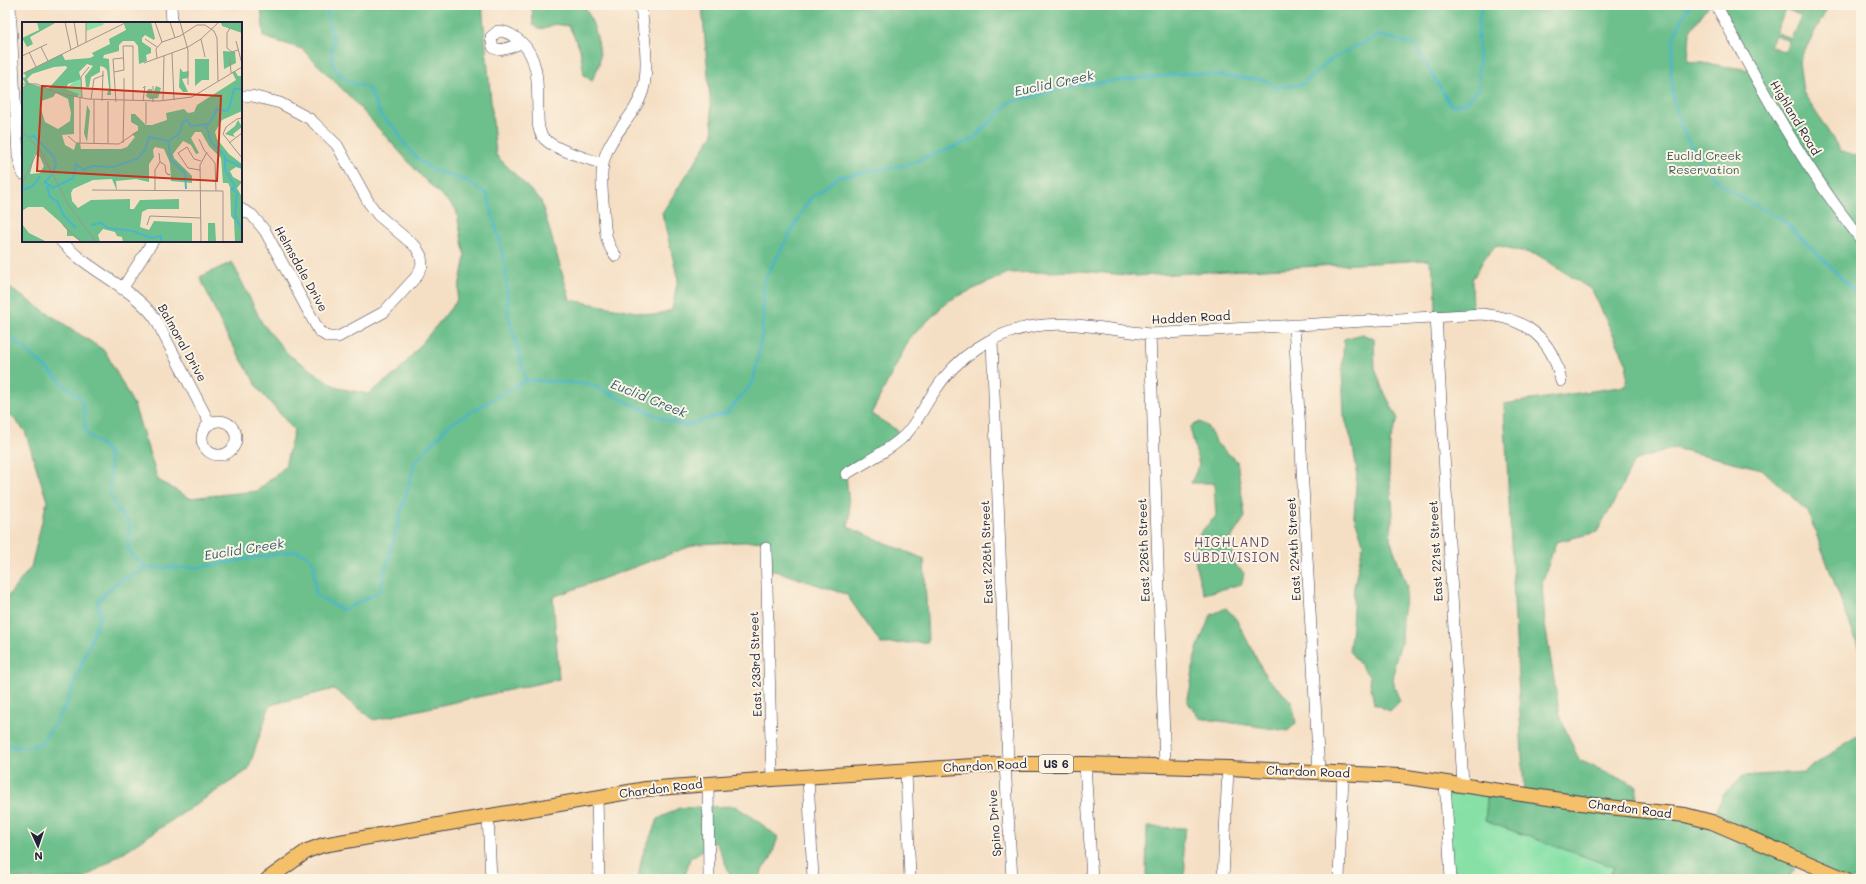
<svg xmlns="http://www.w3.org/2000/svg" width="1866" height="884" font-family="Mali,sans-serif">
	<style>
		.green { fill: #87e1a7; stroke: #548271 }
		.forest { fill: #6dbf8c; stroke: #487064; fill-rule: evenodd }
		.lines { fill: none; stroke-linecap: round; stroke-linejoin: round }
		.stream { stroke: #4cb6c9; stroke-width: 2.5 }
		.minor-casing { stroke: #423e50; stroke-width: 12 }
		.major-casing { stroke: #423e50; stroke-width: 16 }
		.minor { stroke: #fff; stroke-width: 11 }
		.major { stroke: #f4c16b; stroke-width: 14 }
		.labels { text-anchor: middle; stroke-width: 4; stroke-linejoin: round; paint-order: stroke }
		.shield { fill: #fcf5e5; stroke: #63616e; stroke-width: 1 }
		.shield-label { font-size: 11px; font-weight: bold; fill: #22223b }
		.street-label { font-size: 12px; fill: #22223b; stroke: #fcf5e5 }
		.park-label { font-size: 12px; fill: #405b5b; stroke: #fcf5e5 }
		.water-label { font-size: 13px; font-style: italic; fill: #335d74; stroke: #fcf5e5 }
		.neighbourhood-label { font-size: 13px; letter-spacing: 1px; fill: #664e6e; stroke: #fcf5e5 }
		.inset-river { fill: none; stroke: #4cb6c9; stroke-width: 2 }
		.inset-road { fill: none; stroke: #a1938d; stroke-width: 1 }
		.view { fill: #c8321e; fill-opacity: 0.15; stroke: #c8321e; stroke-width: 2 }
		.inset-edge { fill: none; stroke: #22223b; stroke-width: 2 }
	</style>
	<rect width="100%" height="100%" fill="#fcf5e5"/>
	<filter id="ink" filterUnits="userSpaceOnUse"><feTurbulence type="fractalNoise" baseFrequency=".025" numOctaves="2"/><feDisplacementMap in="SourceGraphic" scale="8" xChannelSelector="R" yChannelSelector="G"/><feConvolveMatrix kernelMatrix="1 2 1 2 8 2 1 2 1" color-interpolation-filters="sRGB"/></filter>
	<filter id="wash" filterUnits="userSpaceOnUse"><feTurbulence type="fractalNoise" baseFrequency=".012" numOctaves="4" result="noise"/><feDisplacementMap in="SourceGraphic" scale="16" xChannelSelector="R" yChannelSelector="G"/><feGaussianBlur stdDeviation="0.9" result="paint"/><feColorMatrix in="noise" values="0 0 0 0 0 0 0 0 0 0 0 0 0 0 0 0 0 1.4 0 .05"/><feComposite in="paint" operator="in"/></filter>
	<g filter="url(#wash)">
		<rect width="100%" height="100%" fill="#f5dfc4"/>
		<!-- green -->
		<path class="green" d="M1445,782L1488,789L1486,821L1614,867L1609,879H1451Z"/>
		<!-- forest -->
		<path class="forest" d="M261,5H482L496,155L541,201L570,300L654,315L672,310L678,279L662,213L713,134L702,5H1709L1690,31L1688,61L1751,70L1716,5H1790V7L1803,13L1807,5H1829L1799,61L1803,92L1840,150L1861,158V654L1808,512L1762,469L1674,448L1634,461L1612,506L1597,532L1556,542L1542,583L1545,624L1560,717L1579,760L1637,786L1636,810L1712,822L1723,795L1743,776L1804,772L1861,733V879H1845L1800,860L1788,879H1609L1614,867L1485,821L1488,789L1524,794L1504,404L1626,386L1627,364L1592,290L1538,255L1496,245L1484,259L1472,280L1473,314L1436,316C1435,297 1438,277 1428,260L1136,276L1082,271L1008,273L948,301L910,338L871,414L905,435L846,474L850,516L848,527L924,559L928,642L881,644L846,594L766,568V541L697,544L553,597L559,679L374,720L334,689L270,705L248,770L83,879H5V600L31,567L47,501L25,431L5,409V281L11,289L105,351L134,405L158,480L189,498L257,491L285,467L294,430L260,391L225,332L200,277L232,262L262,323L289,355L338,388L368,394L398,372L456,302L465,257L456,209L424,179L353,100L302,49L264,37ZM1786,9L1801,16L1791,39L1776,32ZM1775,35L1789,41L1785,52L1770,46Z
			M532,5H583C592,16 603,49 599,64C598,69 594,75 592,81L584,75L580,49L569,26L554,24L548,28L538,29L533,25Z
			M1362,334L1374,339L1375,368L1382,388L1398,419L1390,442L1389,472L1393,512L1390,539L1407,587L1402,618L1401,644L1395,661L1393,684L1400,701L1390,711L1374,704L1369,676L1349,651L1352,627L1354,587L1363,543L1354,516L1357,470L1352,442L1344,415L1342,371L1344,339Z
			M1200,422L1207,426L1217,444L1237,461L1245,517L1229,541L1236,566L1244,573L1242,584L1204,594C1198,578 1190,551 1199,535C1203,528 1211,522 1216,516L1214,483H1191L1199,465L1190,427Z
			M1226,608L1236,619L1266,677L1292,702L1296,723L1288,731L1199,718L1187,701C1192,685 1192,671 1195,656C1199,642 1205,628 1211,615Z
			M735,806L755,819L778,837L771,858L762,870L760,879H729L730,874L716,842L690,858L684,879H638L642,856L658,819L679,808Z
			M1147,827L1186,828L1182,846L1185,864L1184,879H1146Z"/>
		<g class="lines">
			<!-- stream -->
			<path class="stream" d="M329,5C325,21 330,23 333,38C334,42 332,48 332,53C332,78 348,81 368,88L381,116L396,129L403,142L420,161L432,169L469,182L487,194L503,254L506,272L508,313L526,380
				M1691,5L1686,11L1674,37L1671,72L1673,97L1679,122L1698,160L1723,186L1749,202L1783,220L1861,297
				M5,331C17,344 31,354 44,366C56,376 66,389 79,396C87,411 84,417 85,432L104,447L109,454L110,463V494L118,511L128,521L130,531L128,541L129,552L146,568
				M5,744L15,747L40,745L64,709L101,614L97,602L117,582L146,568L202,567L295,551L307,555L315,565L314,573L316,595L343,610L379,592L415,462L450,424L526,380L590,384L657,416L684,426L727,413L753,382L762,336L764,280L809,200L838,177L906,165L972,140L1010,102L1078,85L1194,73L1265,80L1275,87L1301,85L1330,60L1379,35L1415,45L1451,106L1467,102L1479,88L1478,24L1482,5"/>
		</g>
	</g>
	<g filter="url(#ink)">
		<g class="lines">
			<defs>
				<path id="minor" d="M10,5L18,156L23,174
					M171,5L172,23
					M1716,5C1760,86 1803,167 1861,239
					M522,43C513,45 501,54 493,47L491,37L498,31C506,31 513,35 520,41C541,59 537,90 538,115C538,123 538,130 542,136C552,150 587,158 603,164
					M241,96H252L280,103L310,119L337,145L369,203L378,215L416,247L421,256L422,266L416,277L384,312L338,337H328L319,331L265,231L252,215L241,209
					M61,241C88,271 131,286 155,318L210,424
					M616,256C605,243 605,230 604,213C603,198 600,180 603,165C607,136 635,118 643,90C650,63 643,32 641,5
					M122,289L153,241
					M1436,316L1463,785
					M1294,325L1319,772
					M1150,334L1165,766
					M992,340L1008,764
					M202 438a17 17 0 1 1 34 0a17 17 0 1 1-34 0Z
					M846,474C865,462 889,451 905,435C917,423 924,406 934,392C956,357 993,332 1035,326C1073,320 1112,331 1150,334L1482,314C1525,318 1552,337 1561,381
					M766,548L772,779
					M1005,764L1012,879
					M1085,764L1092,879
					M906,771L910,879
					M808,777L813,879
					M1445,782L1451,879
					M708,783L709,879
					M597,798L599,879
					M488,816L491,879
					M1223,879L1228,768
					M1339,879L1343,773"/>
				<path id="major" d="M268,879L307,851L323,845L646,789L772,779L1005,764H1085L1228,768L1400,776L1608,807L1685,815L1712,822L1845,879"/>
			</defs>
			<!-- minor casing -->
			<use href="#minor" class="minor-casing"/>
			<!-- major casing -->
			<use href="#major" class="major-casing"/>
			<!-- minor -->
			<use href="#minor" class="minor"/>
			<!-- major -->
			<use href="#major" class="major"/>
		</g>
	</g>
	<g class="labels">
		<!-- shield labels -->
		<rect class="shield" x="1039" y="755" width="34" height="18" rx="3"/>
		<g class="shield-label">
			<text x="1056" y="768">US 6</text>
		</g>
		<!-- street labels -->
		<g class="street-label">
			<text transform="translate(1795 118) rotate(59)" y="4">Highland Road</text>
			<text transform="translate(301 269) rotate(61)" y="4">Helmsdale Drive</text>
			<text transform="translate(1191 318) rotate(-3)" y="4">Hadden Road</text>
			<text transform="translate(182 343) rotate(61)" y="4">Balmoral Drive</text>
			<text transform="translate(1294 549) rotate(-93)" y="4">East 224th Street</text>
			<text transform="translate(1144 550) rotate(-92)" y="4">East 226th Street</text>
			<text transform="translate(1436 551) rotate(-93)" y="4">East 221st Street</text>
			<text transform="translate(987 552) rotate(-92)" y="4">East 228th Street</text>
			<text transform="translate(756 664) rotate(-92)" y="4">East 233rd Street</text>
			<text transform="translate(985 766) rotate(-3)" y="4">Chardon Road</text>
			<text transform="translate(1308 772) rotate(2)" y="4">Chardon Road</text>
			<text transform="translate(661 789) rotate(-7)" y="4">Chardon Road</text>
			<text transform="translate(1630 809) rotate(7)" y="4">Chardon Road</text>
			<text transform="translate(995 823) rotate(-94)" y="4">Spino Drive</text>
		</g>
		<!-- park labels -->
		<g class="park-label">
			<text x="1704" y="160">Euclid Creek<tspan x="1704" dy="14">Reservation</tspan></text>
		</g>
		<!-- water labels -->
		<g class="water-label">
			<text transform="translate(1054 83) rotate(-12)" y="5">Euclid Creek</text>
			<text transform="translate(649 398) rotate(22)" y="5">Euclid Creek</text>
			<text transform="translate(244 549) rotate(-9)" y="5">Euclid Creek</text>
		</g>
		<!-- neighbourhood labels -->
		<g class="neighbourhood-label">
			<text x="1232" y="547">HIGHLAND<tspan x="1232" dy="15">SUBDIVISION</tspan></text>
		</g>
	</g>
	<!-- overview -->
	<g transform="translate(22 22)">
		<rect width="220" height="220" fill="#f5dfc4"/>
		<path d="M64,0H82L81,3L64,9ZM54,57H59L60,76L44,67Z" fill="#87e1a7"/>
		<path d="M15,0H35L8,15L11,22L5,25L0,16L17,8ZM105,0H129L133,16L132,18L123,13L120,16V20L129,26V31L124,33L125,39L117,42L116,24L112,19H101L97,23V29L82,33L81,36L87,37L89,73H85L87,65L85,48L82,45L78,44V50L69,55L67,65H64L63,54L71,44L65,42L57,50L59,57L46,62L44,67L56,72V75H52V112L40,113L43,123L52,128L54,121H58L59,127H99L105,125L113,115L110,112L116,109V104L109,100V92H113L124,103H130L145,98L144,91L162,87L166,91L172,90L175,83L214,58L210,50L213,49L216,54H220V89L200,98L193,110L195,117L207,132L220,142V147L214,145L208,149L211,155L220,160L215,166L220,175V220H213L212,198L209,194L208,165L206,161H201L199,136L187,124L179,110H173L169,116L177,131L174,132L169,123L161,119L151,132L152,136L170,154V161L149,159L148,141L142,127L133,125L131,128L132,135L127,142V160L114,157L94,159L95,169L90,157L71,158L51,167L49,171L50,179L56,186L69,178L108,177V187H112L118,178L157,177V187H126L120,190L118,205L127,208L132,199L170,201V220H101L100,215L95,214L93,210L81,207L76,213L78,220H59L51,214H45V208L38,200L21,185H6L0,189V66L4,62L0,56L4,55L2,51L40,32L43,38L68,36L72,34L70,31L88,22L87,17L104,8L102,2ZM44,44L45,46L26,67L7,61L5,57L10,52L32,45ZM34,71L46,77L49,91L48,99L36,107L23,100L18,84L19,79L31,75ZM13,132L18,135L22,144L18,151L8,152ZM199,0H220V11L200,4ZM201,29L213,30L214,41L202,47ZM173,37H187V58H180L173,64ZM158,46L161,50L167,49L166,56L160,57L166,70H161L157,65ZM134,64L139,66L137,73L136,76L128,77L124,74L126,67H130V74ZM65,83L68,89L65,120L62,111ZM216,98L220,105L211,112L213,115L203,112L213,104ZM186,201H193L194,220H186ZM0,202L7,211L25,220H0Z" fill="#6dbf8c" fill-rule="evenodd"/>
		<path class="inset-river" d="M184,103L189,120L203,134V148L213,164L210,167L215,171L213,194L220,208M7,115L12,114L32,135L34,143L31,150M146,119L149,138L163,151L164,167M203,137L220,145M29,153L23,160L31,166L51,156L54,142L62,148L70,144L91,145L115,137L123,128L127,115L146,119L157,112L161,100L165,98L169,104L187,102L195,87L205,89L207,86L212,67H220M25,164L28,175L35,179L42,194L54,206M0,168L11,164L18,154M69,203L79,201L86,206L111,209L129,216L139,214V220"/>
		<path class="inset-road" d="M43,0L49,28M52,0L56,24M64,0V20M133,0L140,20M148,0L153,16M158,0L166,28V63M208,6L205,11V26L210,30L216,28M123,17L135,25M179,17L183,35M214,19L220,42M19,25L26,39M7,30L14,45M150,31L152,78M0,34L25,22M135,36L134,27L140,20L158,14L175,3H183L192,9L195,16L196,59M208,37L209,51M122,41L166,25L179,17L197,0M92,50L102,48L101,24H111V79M0,52L105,0M0,62H15L35,71L66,77L137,79L170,75L220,45M58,76V121M60,76L59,55L67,45M69,77L72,57L82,53M72,78V121M80,79L81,49M121,79L123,64L121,66M141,79L142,34M94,80L91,37L101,36M102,80V56M131,80V64M220,96L215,97L204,105L201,112L220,136M124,102V80M0,109L18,128L46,182L74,220M46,114L54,121L97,122L116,109M177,117L182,128L193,141L194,169M86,121V79M101,121L102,80M207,121L220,111M138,140L143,143L144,151L148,153L145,152M178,148L166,146L156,131L165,125L172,137L179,139M0,162L17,126M70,168L201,169V220M133,169V148L138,140L137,131M41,203L59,220M125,203L128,194L179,196M179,220L178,143L185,130"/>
		<path class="view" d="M20,64L199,74L195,159L15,149Z"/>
		<rect width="220" height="220" class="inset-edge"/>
	</g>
	<!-- margin -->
	<rect width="1866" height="884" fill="none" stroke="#fcf5e5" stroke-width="20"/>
	<!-- north arrow -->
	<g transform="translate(38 846) rotate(177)" stroke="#fcf5e5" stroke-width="3" paint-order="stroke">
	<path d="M0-3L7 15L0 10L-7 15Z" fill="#22223b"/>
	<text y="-6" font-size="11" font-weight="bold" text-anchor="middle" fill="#22223b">N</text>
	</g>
</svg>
